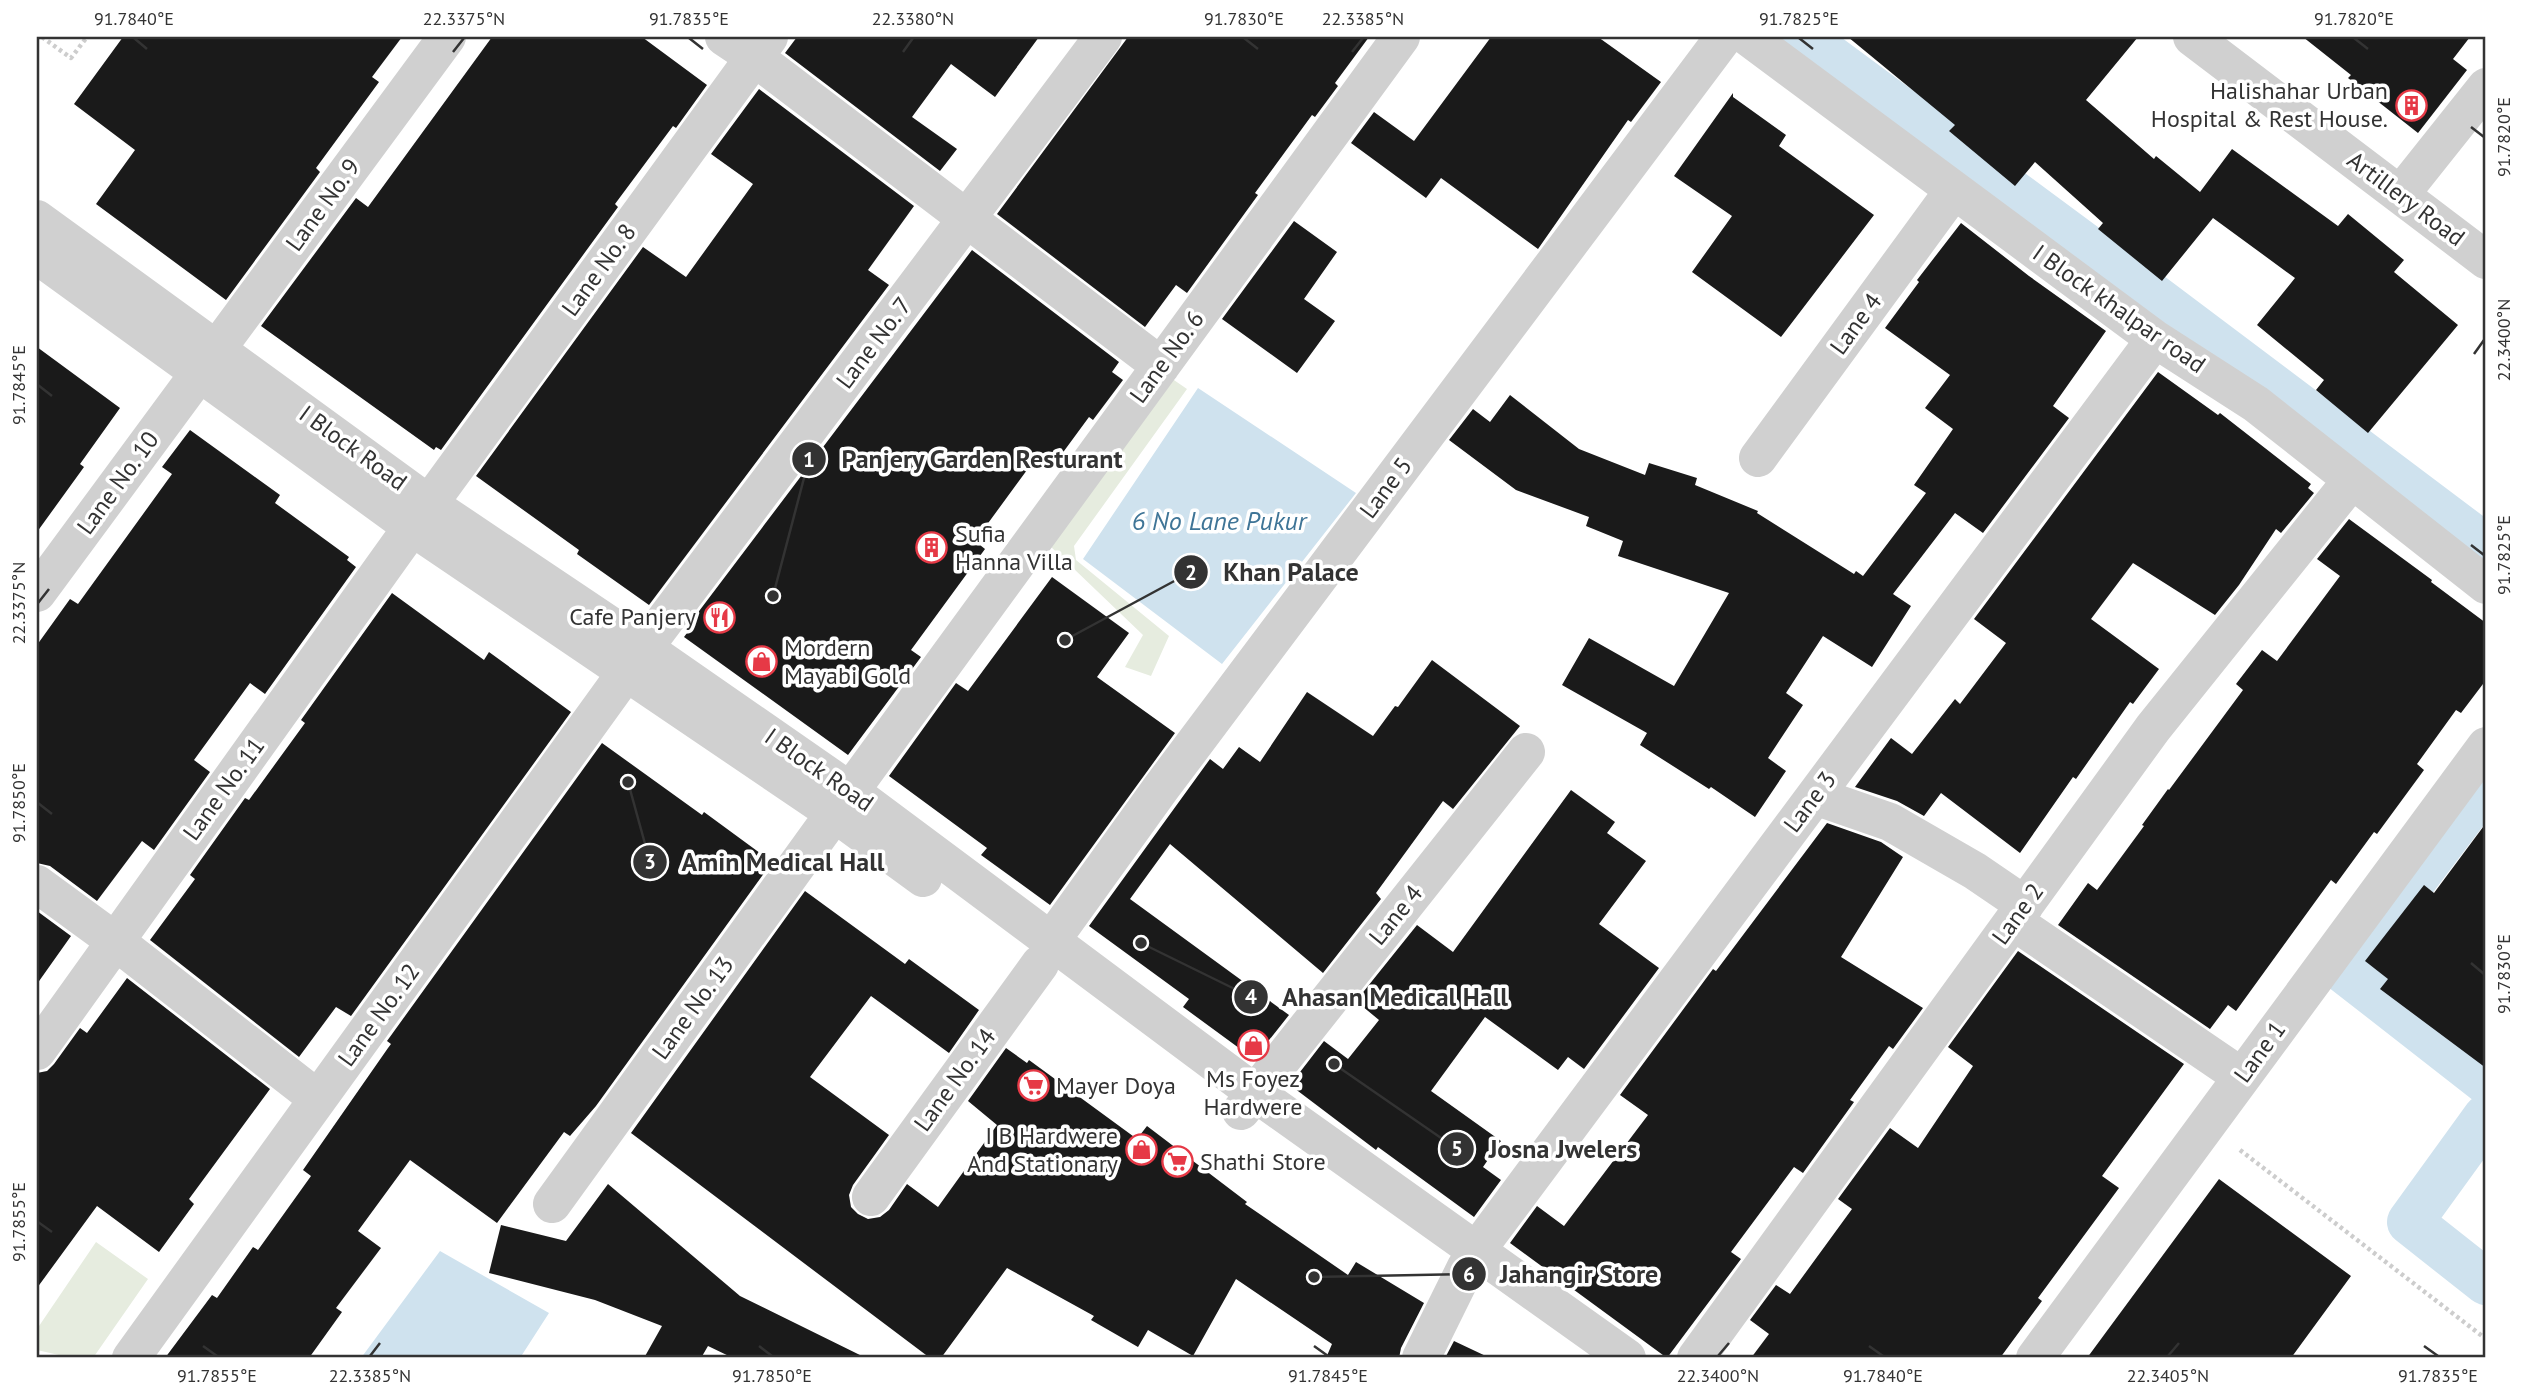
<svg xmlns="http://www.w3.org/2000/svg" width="2523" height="1395" font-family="'PT Sans',sans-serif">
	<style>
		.green { fill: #e6ecdf }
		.water { fill: #cfe2ee }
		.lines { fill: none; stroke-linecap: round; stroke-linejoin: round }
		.canal { stroke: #cfe2ee; stroke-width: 46 }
		.building { fill: #1a1a1a }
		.path { stroke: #cdcdcd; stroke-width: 4.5; stroke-dasharray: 3.5 3.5; stroke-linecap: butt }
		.minor { stroke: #d0d0d0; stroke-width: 38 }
		.ticks { fill: none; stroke: #333; stroke-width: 2.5 }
		.labels { text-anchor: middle; stroke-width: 7; stroke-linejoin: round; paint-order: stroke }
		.poi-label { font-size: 24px; fill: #333; stroke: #fff; text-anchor: start }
		.street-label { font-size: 24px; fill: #333; stroke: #fff }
		.water-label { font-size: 26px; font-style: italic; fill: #3f7597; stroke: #fff }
		.leader { fill: none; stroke: #333; stroke-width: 2.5 }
		.callout-dot { fill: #333; stroke: #fff; stroke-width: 2.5 }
		.mark-label { font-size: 21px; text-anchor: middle; font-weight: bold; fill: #fff }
		.callout-label { font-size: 26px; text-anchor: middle; font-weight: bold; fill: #333; stroke: #fff; stroke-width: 7; stroke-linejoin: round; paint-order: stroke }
		.neatline { fill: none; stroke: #333; stroke-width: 2.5 }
		.ticks-label { font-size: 18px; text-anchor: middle; fill: #333 }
	</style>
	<rect width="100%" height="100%" fill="#fff"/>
	<!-- green -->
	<path class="green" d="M1171,378L1187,389L1074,546L1076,560L1169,636L1151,676L1125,667L1143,635L1050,546Z
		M96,1242L148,1279L93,1358H72L37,1350V1329Z"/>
	<!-- water -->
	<path class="water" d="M1198,388L1356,493L1222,664L1083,559Z
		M440,1251L549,1313L520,1358H361Z"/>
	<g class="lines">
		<!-- canal -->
		<path class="canal" d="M1802,37L2139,286L2486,547
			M2486,784L2345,971L2486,1081
			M2486,1117L2410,1222L2486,1282"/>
	</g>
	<!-- building -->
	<path class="building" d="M123,37H402L372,77L379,82L316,168L320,172L226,300L96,204L135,150L74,104Z
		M492,37H642L707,85L676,128L673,126L615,204L618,207L441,450L436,447L434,450L261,326L356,198L368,207Z
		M797,37H1039L995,97L951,64L912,117L957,149L940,171L785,53Z
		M1128,37H1369L1335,83L1338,86L1315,117L1312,115L1255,193L1258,195L1187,293L1176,285L1145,327L997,214Z
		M1491,37H1598L1661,82L1631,122L1628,120L1538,249L1441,178L1426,198L1351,143L1374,112L1414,141Z
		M1848,37H2138L2086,100L2154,159L2156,156L2200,192L2232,149L2338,226L2348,214L2404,260L2394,272L2458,325L2368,433L2316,390L2324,380L2257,325L2295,278L2213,218L2162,281L2098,229L2103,223L2035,162L2015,186L1949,131L1955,125Z
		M2303,37H2470L2453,59L2467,70L2418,133L2348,78L2351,75Z
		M759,89L914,206L868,270L889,285L649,605L577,554L579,550L476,476L643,247L686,277L753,184L711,154Z
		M1733,93V97L1786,135L1779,146L1874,215L1781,337L1692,272L1732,216L1674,176Z
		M1294,221L1337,252L1304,299L1335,321L1297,373L1222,319Z
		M1961,223L2029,276L2106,331L2053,406L2069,418L1983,533L1955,513L1893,594L1911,606L1872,667L1823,636L1786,693L1803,705L1768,758L1786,771L1755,817L1711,787L1709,789L1640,745L1647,733L1562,685L1589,638L1674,686L1729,593L1618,556L1623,541L1586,526L1589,517L1516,490L1449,440L1473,409L1490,422L1510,395L1579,449L1645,475L1649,463L1697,478L1695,485L1758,511L1757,513L1854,574L1856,571L1863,576L1926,493L1914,485L1953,429L1925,408L1950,375L1885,328L1919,282L1917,280Z
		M972,250L1119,362L1112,372L1123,380L1093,420L1089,417L1053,466L1038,455L975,541L985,549L911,650L921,657L848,755L684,637L687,633L684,631Z
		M37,347L120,408L80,464L84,467L37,532Z
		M2158,372L2218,415L2220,413L2311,484L2308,488L2314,493L2281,533L2276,529L2239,585L2215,615L2133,563L2091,619L2159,669L2133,704L2130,702L2076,779L2073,777L2020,853L1941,793L1924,816L1897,801L1855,787L1891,738L1912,754L1955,699L1960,704L2006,643L1974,619Z
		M190,430L280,495L275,503L349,557L347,560L356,567L265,694L250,683L194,760L210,772L154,850L142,841L97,901L50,866L37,863V645L70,599L78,604L172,474L162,467Z
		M2349,519L2432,580L2431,582L2486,623V680L2461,713L2456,710L2417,764L2424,770L2377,834L2374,832L2336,884L2331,880L2236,1011L2228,1005L2210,1029L2058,925L2088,883L2097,890L2144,826L2142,825L2168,789L2169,790L2243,690L2236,684L2262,650L2277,661L2340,576L2317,559Z
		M1052,577L1129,633L1097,677L1175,733L1050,905L981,855L987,848L889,776L956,683L968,691Z
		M392,593L484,660L489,652L571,712L351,1016L336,1007L299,1057L150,940L195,879L190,875L245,798L249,800L305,723L301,720Z
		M1432,660L1520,726L1453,809L1443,801L1376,893L1381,899L1323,973L1170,844L1130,899L1289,1015L1254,1059L1183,1007L1189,999L1089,926L1210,759L1223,769L1239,747L1260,762L1307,692L1373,736L1395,706L1398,707Z
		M602,743L702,815L704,812L771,861L770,865L596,1106L570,1136L564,1132L497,1223L410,1160L358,1231L381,1248L336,1308L342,1312L309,1358H165L212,1295L217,1298L253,1247L258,1250L311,1176L303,1170L388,1048L391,1044L387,1041Z
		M1571,790L1615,822L1607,833L1646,861L1599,924L1659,968L1584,1069L1568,1057L1558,1070L1485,1017L1431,1091L1501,1141L1483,1167L1501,1180L1474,1217L1378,1147L1376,1150L1290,1085L1324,1041L1348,1059L1379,1020L1356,1001L1417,925L1453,952Z
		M1827,823L1881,842L1903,857L1841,957L1923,1008L1893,1049L1889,1046L1850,1100L1854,1102L1803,1173L1794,1167L1731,1252L1741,1259L1667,1358L1510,1243L1537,1206L1564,1226L1648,1115L1620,1095L1713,969L1716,971Z
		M2486,823V1068L2380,989L2388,979L2365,961L2424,885L2434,893Z
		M805,891L905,964L909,959L979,1010L949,1053L871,996L810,1077L889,1135L853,1185L849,1195L851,1207L858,1214L868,1219L880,1217L889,1210L907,1184L938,1207L997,1125L968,1101L1006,1048L1027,1063L1029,1060L1137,1139L1147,1126L1247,1202L1245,1204L1348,1275L1356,1262L1424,1303L1401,1348L1399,1358H1326L1332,1344L1236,1279L1193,1356L1148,1330L1138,1347L1091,1320L1094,1316L1007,1268L941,1358H930L631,1133Z
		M37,911L71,936L37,984Z
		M2018,951L2184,1064L2102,1176L2119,1188L2038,1298L2042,1301L2000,1358H1751L1769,1334L1750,1320L1776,1285L1790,1294L1852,1209L1838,1199L1890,1128L1918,1148L1973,1066L1948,1047Z
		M127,978L270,1089L189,1199L194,1204L159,1252L97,1206L37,1288V1073L47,1071L54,1064L80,1028L87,1033Z
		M2219,1179L2351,1276L2291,1358H2087Z
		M608,1184L740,1296L866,1358H733L708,1346L701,1358H644L662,1326L595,1300L489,1273L501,1225L566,1241Z
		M1454,1341L1490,1358H1445Z"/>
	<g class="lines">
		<!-- path -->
		<path class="path" d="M42,37L71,58L87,37
			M2240,1150L2486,1339"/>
		<!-- minor -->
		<path class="minor" d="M724,37L754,57L1161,366
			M1748,37L2155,339L2256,404L2486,585
			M2192,37L2486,260
			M2400,195L2486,87
			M37,219L429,504L644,648L850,791L1255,1093L1627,1358
			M37,255L412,527L834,813L923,878
			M1758,458L1954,190
			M429,504L769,37
			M37,593L447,37
			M644,648L1103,37
			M1815,796L1890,822L1975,871L2025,905
			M37,884L115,941L318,1099
			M2013,921L2242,1077
			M1051,941L1161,788L1724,37
			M37,1051L412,527
			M1241,1111L1526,752
			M871,1197L1040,964
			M552,1204L857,782L1401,37
			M131,1358L627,671
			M1421,1358L1466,1267L1477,1250L2155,339
			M1696,1358L2153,728L2352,480
			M2035,1358L2486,746"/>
	</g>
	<!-- ticks -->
	<path class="ticks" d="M134,38L147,49M689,38L703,49M1244,38L1258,49M1799,38L1813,49M2354,38L2368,49M453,52L464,38M903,52L913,38M1352,52L1363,38M2471,127L2484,137M2474,354L2484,340M38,385L52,396M2471,545L2484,555M38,603L49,589M38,803L52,814M2471,963L2484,974M38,1222L52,1232M203,1346L217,1356M759,1346L772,1356M1314,1346L1328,1356M1869,1346L1883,1356M2424,1346L2438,1356M370,1356L380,1343M1718,1356L1729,1343M2168,1356L2179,1343"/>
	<!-- icons -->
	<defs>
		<symbol id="building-ring" viewBox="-11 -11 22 22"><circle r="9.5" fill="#fff" stroke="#e63946" stroke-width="1.5"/><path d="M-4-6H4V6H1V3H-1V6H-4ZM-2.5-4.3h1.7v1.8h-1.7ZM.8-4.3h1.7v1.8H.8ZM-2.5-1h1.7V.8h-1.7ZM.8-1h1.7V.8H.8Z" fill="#e63946"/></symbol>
		<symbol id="restaurant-ring" viewBox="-11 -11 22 22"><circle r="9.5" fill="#fff" stroke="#e63946" stroke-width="1.5"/><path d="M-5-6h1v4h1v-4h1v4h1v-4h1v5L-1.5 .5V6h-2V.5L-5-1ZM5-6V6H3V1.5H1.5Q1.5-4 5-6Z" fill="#e63946"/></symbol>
		<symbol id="shop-ring" viewBox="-11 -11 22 22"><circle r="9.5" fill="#fff" stroke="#e63946" stroke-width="1.5"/><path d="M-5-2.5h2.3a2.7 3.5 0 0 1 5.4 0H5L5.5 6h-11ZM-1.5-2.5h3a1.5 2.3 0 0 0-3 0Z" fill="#e63946"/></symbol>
		<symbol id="supermarket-ring" viewBox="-11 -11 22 22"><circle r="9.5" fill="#fff" stroke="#e63946" stroke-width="1.5"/><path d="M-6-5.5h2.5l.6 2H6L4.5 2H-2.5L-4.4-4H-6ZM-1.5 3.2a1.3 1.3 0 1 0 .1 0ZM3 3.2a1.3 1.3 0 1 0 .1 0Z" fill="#e63946"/></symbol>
	</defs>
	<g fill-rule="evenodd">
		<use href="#building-ring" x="2394" y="88" width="35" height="35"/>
		<use href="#building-ring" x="914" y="530" width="35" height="35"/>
		<use href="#restaurant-ring" x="702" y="600" width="35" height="35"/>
		<use href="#shop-ring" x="744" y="644" width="35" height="35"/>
		<use href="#shop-ring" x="1236" y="1028" width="35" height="35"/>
		<use href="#supermarket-ring" x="1016" y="1068" width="35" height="35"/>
		<use href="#shop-ring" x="1124" y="1132" width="35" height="35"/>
		<use href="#supermarket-ring" x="1160" y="1144" width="35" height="35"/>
	</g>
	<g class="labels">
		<!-- poi labels -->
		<g class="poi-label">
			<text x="2388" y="99" text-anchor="end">Halishahar Urban<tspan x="2388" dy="28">Hospital &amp; Rest House.</tspan></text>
			<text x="955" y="542">Sufia<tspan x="955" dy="28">Hanna Villa</tspan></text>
			<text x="696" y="625" text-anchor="end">Cafe Panjery</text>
			<text x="784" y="656">Mordern<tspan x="784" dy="28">Mayabi Gold</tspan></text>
			<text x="1253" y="1087" text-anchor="middle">Ms Foyez<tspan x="1253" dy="28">Hardwere</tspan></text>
			<text x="1056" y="1094">Mayer Doya</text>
			<text x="1118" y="1144" text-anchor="end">I B Hardwere<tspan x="1118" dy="28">And Stationary</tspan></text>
			<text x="1200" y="1170">Shathi Store</text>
		</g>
		<!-- street labels -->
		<g class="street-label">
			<text transform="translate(2406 199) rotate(37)" y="8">Artillery Road</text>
			<text transform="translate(323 205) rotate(-54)" y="8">Lane No. 9</text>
			<text transform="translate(599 270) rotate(-54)" y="8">Lane No. 8</text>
			<text transform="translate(2119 309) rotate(35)" y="8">I Block khalpar road</text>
			<text transform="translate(1856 324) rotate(-54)" y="8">Lane 4</text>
			<text transform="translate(874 343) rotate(-53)" y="8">Lane No. 7</text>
			<text transform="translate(1167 357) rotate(-54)" y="8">Lane No. 6</text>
			<text transform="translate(353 448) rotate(36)" y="8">I Block Road</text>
			<text transform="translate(118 483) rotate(-54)" y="8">Lane No. 10</text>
			<text transform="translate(1386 488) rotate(-53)" y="8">Lane 5</text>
			<text transform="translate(819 770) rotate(35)" y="8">I Block Road</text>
			<text transform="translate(224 789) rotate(-54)" y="8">Lane No. 11</text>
			<text transform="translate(1810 802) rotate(-53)" y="8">Lane 3</text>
			<text transform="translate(2018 914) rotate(-54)" y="8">Lane 2</text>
			<text transform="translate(1396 915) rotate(-51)" y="8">Lane 4</text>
			<text transform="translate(693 1008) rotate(-54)" y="8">Lane No. 13</text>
			<text transform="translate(379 1015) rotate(-54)" y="8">Lane No. 12</text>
			<text transform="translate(2260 1052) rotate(-54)" y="8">Lane 1</text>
			<text transform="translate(955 1080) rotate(-54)" y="8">Lane No. 14</text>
		</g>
		<!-- water labels -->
		<g class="water-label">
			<text x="1219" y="530">6 No Lane Pukur</text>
		</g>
	</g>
	<!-- callouts -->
	<path class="leader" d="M773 596L809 459M1065 640L1191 572M628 782L650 862M1141 943L1251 997M1334 1064L1457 1149M1314 1277L1469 1274"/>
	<g class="callout-dot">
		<circle cx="773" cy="596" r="7"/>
		<circle cx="1065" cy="640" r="7"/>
		<circle cx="628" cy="782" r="7"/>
		<circle cx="1141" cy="943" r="7"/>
		<circle cx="1334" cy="1064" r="7"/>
		<circle cx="1314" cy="1277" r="7"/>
		<circle cx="809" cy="459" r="18"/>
		<circle cx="1191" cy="572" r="18"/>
		<circle cx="650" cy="862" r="18"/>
		<circle cx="1251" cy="997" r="18"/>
		<circle cx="1457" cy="1149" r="18"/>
		<circle cx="1469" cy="1274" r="18"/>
	</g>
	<g class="mark-label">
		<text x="809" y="467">1</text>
		<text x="1191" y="580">2</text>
		<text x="650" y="869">3</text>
		<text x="1251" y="1004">4</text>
		<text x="1457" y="1156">5</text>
		<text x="1469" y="1282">6</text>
	</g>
	<g class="callout-label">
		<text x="982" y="468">Panjery Garden Resturant</text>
		<text x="1291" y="581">Khan Palace</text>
		<text x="783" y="871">Amin Medical Hall</text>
		<text x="1395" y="1006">Ahasan Medical Hall</text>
		<text x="1563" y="1158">Josna Jwelers</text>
		<text x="1579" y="1283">Jahangir Store</text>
	</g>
	<!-- border -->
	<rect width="2523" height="1395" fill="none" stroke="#ffffff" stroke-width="77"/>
	<rect x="38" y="38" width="2446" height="1318" class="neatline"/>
	<g class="ticks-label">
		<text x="134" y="25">91.7840°E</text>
		<text x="464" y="25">22.3375°N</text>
		<text x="689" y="25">91.7835°E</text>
		<text x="913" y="25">22.3380°N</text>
		<text x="1244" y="25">91.7830°E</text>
		<text x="1363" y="25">22.3385°N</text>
		<text x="1799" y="25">91.7825°E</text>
		<text x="2354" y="25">91.7820°E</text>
		<text transform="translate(2504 137) rotate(-90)" y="6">91.7820°E</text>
		<text transform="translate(2504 340) rotate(-90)" y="6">22.3400°N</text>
		<text transform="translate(19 385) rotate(-90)" y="6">91.7845°E</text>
		<text transform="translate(2504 555) rotate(-90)" y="6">91.7825°E</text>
		<text transform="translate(19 603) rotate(-90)" y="6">22.3375°N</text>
		<text transform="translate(19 803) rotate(-90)" y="6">91.7850°E</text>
		<text transform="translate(2504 974) rotate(-90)" y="6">91.7830°E</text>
		<text transform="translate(19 1222) rotate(-90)" y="6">91.7855°E</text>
		<text x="217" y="1382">91.7855°E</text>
		<text x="370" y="1382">22.3385°N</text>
		<text x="772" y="1382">91.7850°E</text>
		<text x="1328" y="1382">91.7845°E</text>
		<text x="1718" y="1382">22.3400°N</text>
		<text x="1883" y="1382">91.7840°E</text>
		<text x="2168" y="1382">22.3405°N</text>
		<text x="2438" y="1382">91.7835°E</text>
	</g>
</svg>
